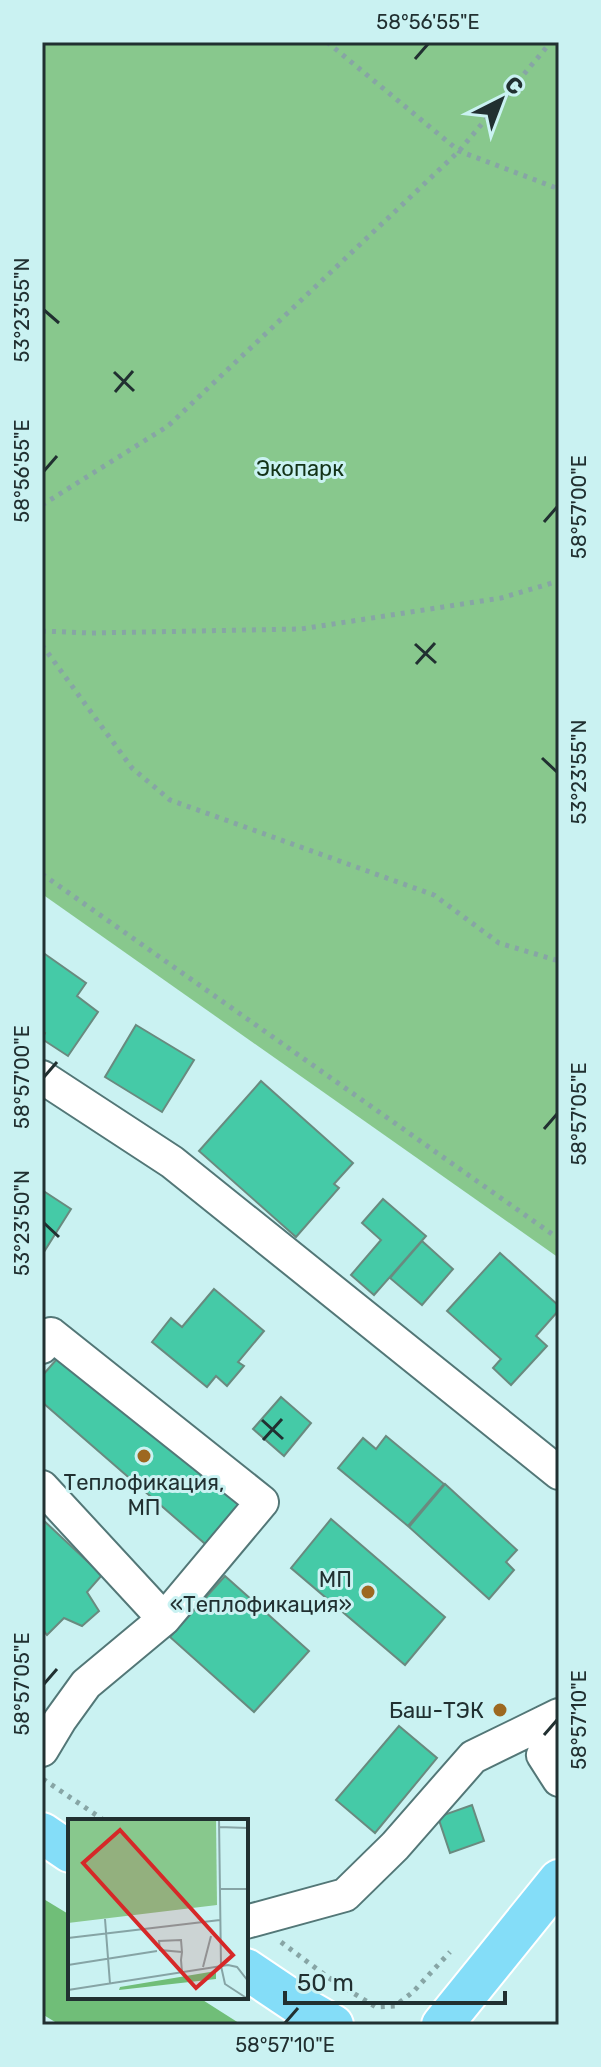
<svg xmlns="http://www.w3.org/2000/svg" width="601" height="2067" font-family="Rubik,sans-serif">
	<style>
		.green { fill: #88c88d }
		.forest { fill: #70be78 }
		.building { fill: #45caa7; stroke: #698a7f; stroke-width: 2 }
		.lines { fill: none; stroke-linecap: round; stroke-linejoin: round }
		.minor-casing { stroke: #537777; stroke-width: 36 }
		.major-casing { stroke: #fff; stroke-width: 44 }
		.path { stroke: #87a5a5; stroke-width: 5; stroke-dasharray: 4 6; stroke-linecap: butt }
		.minor { stroke: #fff; stroke-width: 32 }
		.major { stroke: #84ddf8; stroke-width: 40 }
		.ticks { fill: none; stroke: #213031; stroke-width: 3 }
		.poi-dot { fill: #9d6820; stroke: #caf2f2; stroke-width: 3 }
		.labels { text-anchor: middle; stroke-width: 6; stroke-linejoin: round; paint-order: stroke }
		.park-label { font-size: 22px; fill: #133317; stroke: #caf2f2 }
		.poi-label { font-size: 22px; fill: #213031; stroke: #caf2f2; text-anchor: end }
		.inset-road { fill: none; stroke: #86a4a5; stroke-width: 2 }
		.view { fill: #d62828; fill-opacity: 0.15; stroke: #d62828; stroke-width: 4 }
		.inset-edge { fill: none; stroke: #213031; stroke-width: 4 }
		.neatline { fill: none; stroke: #213031; stroke-width: 3 }
		.ticks-label { font-size: 20px; text-anchor: middle; fill: #213031 }
	</style>
	<rect width="100%" height="100%" fill="#caf2f2"/>
	<!-- green -->
	<path class="green" d="M42,42H559V1258L42,894Z"/>
	<!-- forest -->
	<path class="forest" d="M42,1898L70,1915V1997H198L242,2025H60L42,2014Z"/>
	<!-- building -->
	<path class="building" d="M42,952L86,983L77,996L98,1012L68,1056L42,1039L45,1033L42,1031Z
		M136,1025L194,1060L162,1112L105,1077Z
		M261,1081L353,1163L334,1184L339,1188L296,1237L199,1151Z
		M42,1190L71,1209L42,1255Z
		M383,1199L426,1236L374,1295L351,1275L381,1240L362,1223Z
		M422,1241L453,1269L422,1305L390,1278Z
		M500,1253L559,1306V1310L536,1336L547,1346L511,1385L493,1368L501,1359L447,1311Z
		M214,1289L264,1331L238,1362L244,1366L227,1386L216,1376L207,1387L152,1342L171,1318L182,1327Z
		M63,1352L246,1510L211,1549L42,1402V1376Z
		M281,1397L311,1423L284,1456L253,1429Z
		M386,1436L444,1484L408,1526L338,1468L363,1438L376,1449Z
		M445,1484L517,1550L506,1562L514,1570L489,1599L409,1527Z
		M42,1519L102,1575L87,1592L99,1611L82,1626L64,1618L47,1635L42,1629Z
		M331,1519L445,1617L405,1665L291,1568Z
		M225,1576L309,1651L254,1712L170,1637Z
		M399,1726L437,1758L375,1833L336,1800Z
		M472,1805L484,1841L450,1853L438,1817Z"/>
	<g class="lines">
		<defs>
			<path id="minor" d="M42,1077L172,1162L559,1473
				M42,1347L51,1334L262,1502L164,1619L86,1684L60,1720L42,1750
				M42,1487L164,1619
				M559,1722L543,1755L559,1780
				M246,1922L345,1895L395,1846L473,1757L559,1715"/>
			<path id="major" d="M42,1833L70,1852
				M246,1969L307,2010L333,2025
				M442,2025L559,1880"/>
		</defs>
		<!-- minor casing -->
		<use href="#minor" class="minor-casing"/>
		<!-- major casing -->
		<use href="#major" class="major-casing"/>
		<!-- path -->
		<path class="path" d="M327,42L459,151L559,189
			M42,505L168,426L459,151L551,42
			M42,631L91,633L301,629L501,598L559,581
			M42,645L132,768L170,800L434,895L499,943L559,961
			M42,874L559,1239
			M43,1779L105,1821
			M281,1942L329,1978L376,2007L395,2006L413,1992L450,1952"/>
		<!-- minor -->
		<use href="#minor" class="minor"/>
		<!-- major -->
		<use href="#major" class="major"/>
	</g>
	<!-- ticks -->
	<path class="ticks" d="M415,59L428,44M44,310L59,323M114,372L134,391M115,392L133,371M44,471L57,456M544,522L557,507M415,644L436,663M416,664L435,643M542,758L557,772M44,1077L57,1062M544,1129L557,1114M44,1223L59,1237M262,1420L283,1439M263,1440L282,1419M44,1684L57,1669M544,1735L557,1720M285,2023L298,2008"/>
	<!-- markers -->
	<g class="poi-dot">
		<circle cx="144" cy="1456" r="8"/>
		<circle cx="368" cy="1592" r="8"/>
		<circle cx="500" cy="1710" r="8"/>
	</g>
	<g class="labels">
		<!-- park labels -->
		<g class="park-label">
			<text x="300" y="476">Экопарк</text>
		</g>
		<!-- poi labels -->
		<g class="poi-label">
			<text x="144" y="1490" text-anchor="middle">Теплофикация,<tspan x="144" dy="25">МП</tspan></text>
			<text x="352" y="1587">МП<tspan x="352" dy="25">«Теплофикация»</tspan></text>
			<text x="484" y="1718">Баш-ТЭК</text>
		</g>
	</g>
	<!-- overview -->
	<g transform="translate(68 1819)">
		<rect width="180" height="180" fill="#caf2f2"/>
		<path d="M0,0H148L149,86L0,104Z" fill="#88c88d"/>
		<path d="M148,152V160L51,171L52,168Z" fill="#70be78"/>
		<path class="inset-road" d="M151,0L153,147M180,0V39M151,8L180,9M151,70H180M37,100L42,165M0,119L152,101M114,133L92,131L91,122L113,121L114,133L113,141L114,153M0,146L89,132M153,147L157,165L180,180M135,148L143,117M0,171L160,146L169,148L180,162"/>
		<path class="view" d="M52,11L165,136L128,169L15,44Z"/>
		<rect width="180" height="180" class="inset-edge"/>
	</g>
	<!-- border -->
	<rect width="601" height="2067" fill="none" stroke="#caf2f2" stroke-width="88"/>
	<!-- north arrow -->
	<g transform="translate(501 100) rotate(42)" stroke="#caf2f2" stroke-width="6" paint-order="stroke">
	<path d="M0-6L14 30L0 20L-14 30Z" fill="#213031"/>
	<text y="-12" font-size="22" font-weight="bold" text-anchor="middle" fill="#213031">С</text>
	</g>
	<!-- scale -->
	<path d="M285 1991v12h220v-12" fill="none" stroke="#213031" stroke-width="4"/>
	<text x="297" y="1991" font-size="24" fill="#213031" stroke="#caf2f2" stroke-width="6" paint-order="stroke">50 m</text>
	<rect x="44" y="44" width="513" height="1979" class="neatline"/>
	<g class="ticks-label">
		<text x="428" y="29">58°56'55"E</text>
		<text transform="translate(22 310) rotate(-90)" y="7">53°23'55"N</text>
		<text transform="translate(22 471) rotate(-90)" y="7">58°56'55"E</text>
		<text transform="translate(579 507) rotate(-90)" y="7">58°57'00"E</text>
		<text transform="translate(579 772) rotate(-90)" y="7">53°23'55"N</text>
		<text transform="translate(22 1077) rotate(-90)" y="7">58°57'00"E</text>
		<text transform="translate(579 1114) rotate(-90)" y="7">58°57'05"E</text>
		<text transform="translate(22 1223) rotate(-90)" y="7">53°23'50"N</text>
		<text transform="translate(22 1684) rotate(-90)" y="7">58°57'05"E</text>
		<text transform="translate(579 1720) rotate(-90)" y="7">58°57'10"E</text>
		<text x="285" y="2052">58°57'10"E</text>
	</g>
</svg>
